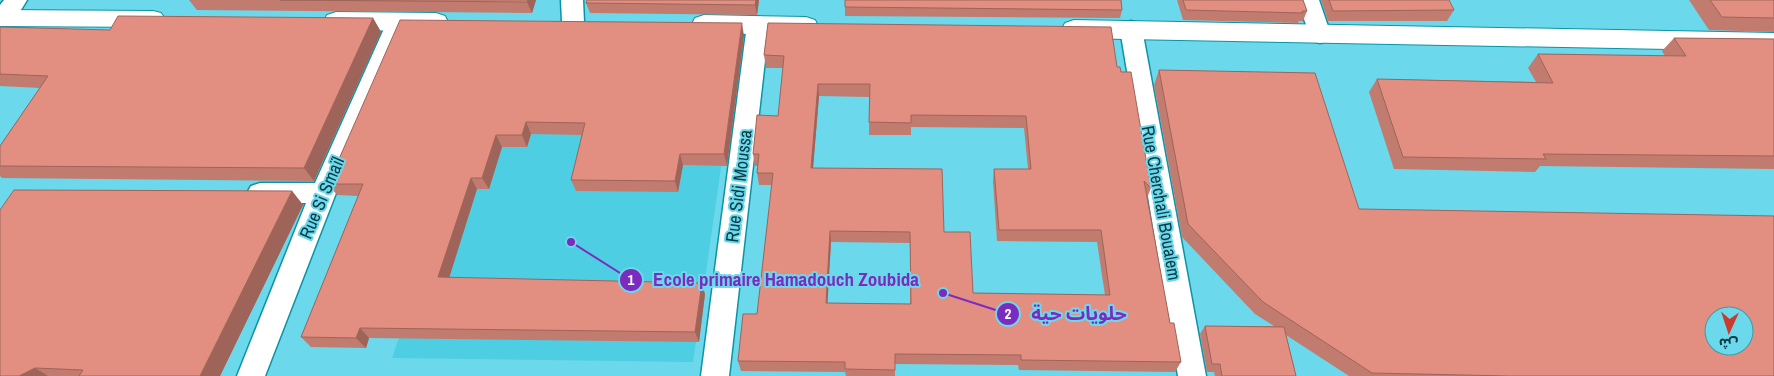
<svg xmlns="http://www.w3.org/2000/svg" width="1774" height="376" font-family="'Archivo Narrow','Noto Sans Arabic',sans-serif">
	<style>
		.built { fill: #4ecee2 }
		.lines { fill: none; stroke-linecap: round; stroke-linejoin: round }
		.street-casing { stroke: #0c93a5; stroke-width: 3 }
		.secondary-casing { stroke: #0c93a5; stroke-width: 2 }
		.street { fill: #fff; fill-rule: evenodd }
		.secondary { fill: #fff; fill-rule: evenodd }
		.wall { fill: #c27b6f; fill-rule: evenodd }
		.shaded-wall { fill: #9e645a }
		.building { fill: #e28f81; stroke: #9e645a; fill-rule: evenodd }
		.labels { text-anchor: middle; stroke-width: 4; stroke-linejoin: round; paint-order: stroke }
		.street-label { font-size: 18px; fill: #093b43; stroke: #6bd8eb }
		.leader { fill: none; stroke: #7b2cbf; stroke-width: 2 }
		.callout-dot { fill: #7b2cbf; stroke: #6bd8eb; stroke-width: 2 }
		.mark-label { font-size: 15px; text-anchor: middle; font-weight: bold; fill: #fff }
		.callout-label { font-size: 19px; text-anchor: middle; font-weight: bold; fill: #7b2cbf; stroke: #6bd8eb; stroke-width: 4; stroke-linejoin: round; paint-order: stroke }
	</style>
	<rect width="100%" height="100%" fill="#6bd8eb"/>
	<!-- built -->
	<path class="built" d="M473,123L727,126L693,362L392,358Z"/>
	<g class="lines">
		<defs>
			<path id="street" d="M4,0H27C21,10 13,25 0,25V5Z
				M561,0H583L584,22L581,27L573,30L565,27L562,22Z
				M1297,0H1319L1331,35L1328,41L1320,43L1312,41Z
				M398,14L406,17L409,22L336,193L265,376H237L306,203H260L251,200L247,193L251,186L260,183H315L387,22L390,17Z
				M758,17L766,19L769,25L729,376H701L747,25L750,19Z
				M1131,21L1139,23L1142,29L1206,376H1178L1120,29L1123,23Z"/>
			<path id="secondary" d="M0,10L153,11L161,13L165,19L161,25L153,27L0,26Z
				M336,12L436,13L445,16L448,22L445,28L436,31L336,30L327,27L324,21L327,15Z
				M704,15L806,17L815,20L818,26L815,32L806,35L704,33L695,30L692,24L695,18Z
				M1074,20L1774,33V51L1074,38L1065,35L1062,29L1065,23Z"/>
		</defs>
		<!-- street casing -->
		<use href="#street" class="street-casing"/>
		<!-- secondary casing -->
		<use href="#secondary" class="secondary-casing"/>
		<!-- street -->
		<use href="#street" class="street"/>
		<!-- secondary -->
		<use href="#secondary" class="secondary"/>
	</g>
	<!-- wall -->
	<path class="wall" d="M189,0H536L532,13L197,10Z
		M759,0L757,15L590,13L586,3Z
		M1074,0H1121L1122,10L1120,18L845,16V7Z
		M1177,0H1303L1307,11L1303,21H1299L1298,23L1183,20Z
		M1321,0H1449L1454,10L1447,21H1328Z
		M1689,0H1774V32L1709,30Z
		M373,18L381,32L314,181L2,178L0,176V146L40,88L0,86V27L110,30Z
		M768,23L1117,67L1151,188L1147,198L1170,323L1181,362L1175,372L1019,370L1018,365L895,364V376H846L845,372L741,371L738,361L757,314L772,185H759L757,173L758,166H755L753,154L778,116L783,68H766L764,55ZM819,96L869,97V135H911V127L1024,128L1028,169H994L993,181L997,241L1097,242L1105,295L973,293L944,232L813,168ZM831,242L910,243V304L827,303Z
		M744,36L727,166L683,165L678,192L576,191L571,180L582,135L531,134L527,147H502L489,189H477L449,277L705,294L699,342L369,338L366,348L311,347L301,337L358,196L337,195L328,184Z
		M1674,38L1774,39V169L1540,166L1535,172L1394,169L1369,92L1377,79L1536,82L1528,68L1538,54L1665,56L1662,51Z
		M1159,70L1359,209L1774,376H1349L1286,335L1296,376H1215L1214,372H1207L1200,334L1205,326H1274L1255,314L1182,237L1154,85Z
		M292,191L303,205L220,376H0Z"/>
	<!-- shaded-wall -->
	<path class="shaded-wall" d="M528,0H536L532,13L527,2Z
		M756,0H759L757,15L755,5Z
		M373,18L381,32L314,181L304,168Z
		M742,23L744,36L727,166L724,154Z
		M818,84L819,96L812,180L811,168Z
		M526,122L531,134L527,147L522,135Z
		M496,135L502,147L489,189L482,178Z
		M680,154L683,165L678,192L675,181Z
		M471,178L477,189L446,288L438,277Z
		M292,191L303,205L220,376H200Z
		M830,231L831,242L827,313L826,303Z
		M702,283L705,294L699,342L695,332Z
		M360,328L369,338L366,348L356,338Z
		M35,368L48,376H19Z"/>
	<!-- building -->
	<path class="building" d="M280,0H528L527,2Z
		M587,0H756L755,5L586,3Z
		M845,0H1121L1122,10L845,7Z
		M1183,0H1303L1307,11H1302L1303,13L1186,10Z
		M1329,0H1449L1454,10L1333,11Z
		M1710,0H1774V18L1722,17Z
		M118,16L373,18L304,168L0,166V146L48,76L0,74V27L110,30Z
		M400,20L742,23L724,154H680L675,181L571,180L585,123L526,122L522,135H496L482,178H471L438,277L702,283L695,332L360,328L356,338L301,337L363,184H328Z
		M768,23L1111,27L1117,67H1120L1121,72H1131L1151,188L1144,181L1170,323H1174L1181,362L1021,360V355L895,354V370L845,369V362L738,361L743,314H757L773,173H757L759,154H753L757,115L778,116L784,56L764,55ZM818,84H870L869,122L911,123V115L1026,116L1031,169H994L999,230H1101L1110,295L973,293L970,232H944L942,169L811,168ZM830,231L910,232L911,304L826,303Z
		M1674,38L1774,39V156L1543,154L1546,159L1403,157L1377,79L1553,83L1538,54L1686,56Z
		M1159,70L1315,73L1359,209L1774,216V376H1509L1372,373L1263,302L1188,224ZM1714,316H1744V346H1714Z
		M14,190L292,191L200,376H79L83,370L35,368L19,376H0V210Z
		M1205,326L1284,327L1296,376H1222L1220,364H1212Z"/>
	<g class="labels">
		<!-- street labels -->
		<g class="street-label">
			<text transform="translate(739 186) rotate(-83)" y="6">Rue Sidi Moussa</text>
			<text transform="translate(322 198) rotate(-67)" y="6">Rue Si Smaïl</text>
			<text transform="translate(1161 203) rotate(80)" y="6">Rue Cherchali Boualem</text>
		</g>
	</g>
	<!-- callouts -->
	<path class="leader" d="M571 242L631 280M943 293L1008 314"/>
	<g class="callout-dot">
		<circle cx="571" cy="242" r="5"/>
		<circle cx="943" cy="293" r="5"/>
		<circle cx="631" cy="280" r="12"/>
		<circle cx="1008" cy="314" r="12"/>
	</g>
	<g class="mark-label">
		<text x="631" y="285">1</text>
		<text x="1008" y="319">2</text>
	</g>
	<g class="callout-label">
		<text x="786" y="286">Ecole primaire Hamadouch Zoubida</text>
		<text x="1079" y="320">حلويات حية</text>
	</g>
	<!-- north arrow -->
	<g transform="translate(1729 331) rotate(183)"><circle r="24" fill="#6bd8eb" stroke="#4499a8"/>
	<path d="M0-4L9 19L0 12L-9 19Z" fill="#c93c2c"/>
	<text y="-8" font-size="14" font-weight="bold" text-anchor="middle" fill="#093b43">ش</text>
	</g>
</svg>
